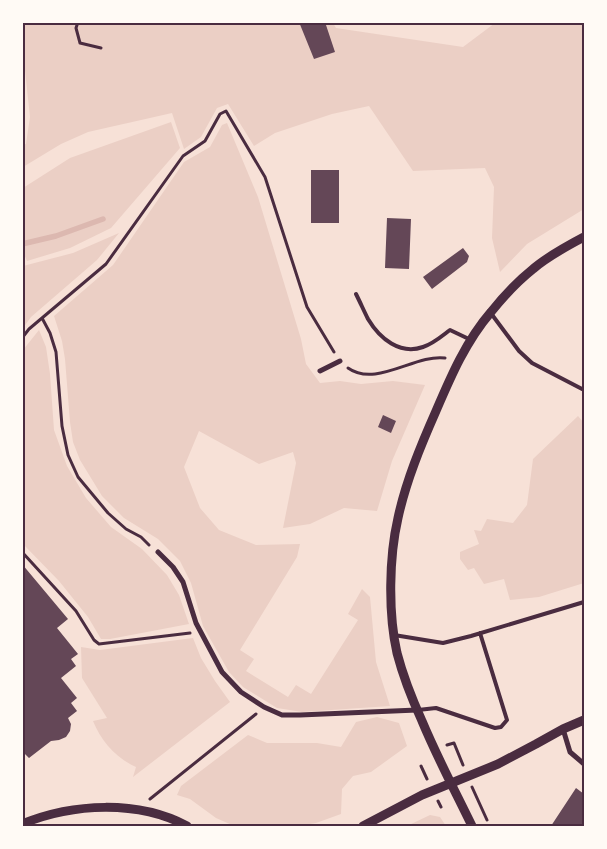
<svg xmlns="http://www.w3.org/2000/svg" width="607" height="849" font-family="Lora,serif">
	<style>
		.green { fill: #ebcfc5 }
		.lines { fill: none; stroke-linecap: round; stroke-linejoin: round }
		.stream { stroke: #dcb8b0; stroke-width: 5.5 }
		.building { fill: #644757 }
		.path { stroke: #4a2c40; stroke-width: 3 }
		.service { stroke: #4a2c40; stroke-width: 4 }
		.minor { stroke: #4a2c40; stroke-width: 5 }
		.tertiary { stroke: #4a2c40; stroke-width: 9 }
		.neatline { fill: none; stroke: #4a2c40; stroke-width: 2 }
	</style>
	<rect width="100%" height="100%" fill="#f7e1d7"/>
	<!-- green -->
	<path class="green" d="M23,23H333L336,28L463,47L495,23H584V40L583,41L584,43V209L527,244L500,272L492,238L494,187L485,168L413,171L369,106L332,114L275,133L254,146L228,104L217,108L201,137L184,149L172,113L88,132L61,144L23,167V145L26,144L30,117L23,52Z
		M171,122L180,148L111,228L70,248L27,261L23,252V188L70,158Z
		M227,123L258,197L301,339L306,364L320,383L340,381L361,384L393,381L425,385L392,461L377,511L344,508L310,524L283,528L296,463L293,452L259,464L199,431L184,467L200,508L219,530L256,545L300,544L297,557L240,650L254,659L246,671L288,697L296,685L311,694L358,620L348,614L362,589L370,597L376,662L390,706L302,712L277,708L243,687L229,672L203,626L191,583L180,561L158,539L124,518L102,496L80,460L73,442L70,422L65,359L62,341L54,316L113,265L184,162L210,147L222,125Z
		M119,233L97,260L31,317L23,328V266L73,253Z
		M39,330L46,347L50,374L54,430L67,466L86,498L111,527L142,549L167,575L179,595L189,624L110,639H101L88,617L59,581L23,544V350Z
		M578,416L584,423V583L539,597L510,600L504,579L484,584L474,568L468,570L460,559V552L479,544L474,530L481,531L487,519L513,523L527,505L533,459Z
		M193,638L201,658L215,681L230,702L133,777L136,767C116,758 101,741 93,721L107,718L82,678L81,647L100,650Z
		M377,717L399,723L407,746L371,772L353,776L342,789L341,814L316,823L298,826H244L232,825L216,818L190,799L177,795L181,786L248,735L267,743H317L341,747L356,722Z
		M430,815L440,817L446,826H407Z"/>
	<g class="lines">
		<!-- stream -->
		<path class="stream" d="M22,244L56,236L103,219"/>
	</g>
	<!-- building -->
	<path class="building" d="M299,22H325L335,52L314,59Z
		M311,170H339V223H311Z
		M387,218L411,219L409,269L385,268Z
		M463,248L469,256L467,262L432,289L423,277Z
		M383,415L396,421L391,433L378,427Z
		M22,564L68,619L57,628L78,654L71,659L76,666L61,678L77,698L71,703L77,711L68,718L71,724L70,731L66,737L59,740L51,741L29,758L22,751Z
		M576,788L584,794V826H551Z"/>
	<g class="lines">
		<!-- path -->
		<path class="path" d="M78,22L76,28L80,43L101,48
			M42,318L50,333L56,352L62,426L68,455L78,477L108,513L126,529L141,537L149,545
			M22,338L29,329L106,264L183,156L205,141L220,114L226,111L265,177L307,307L334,352
			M348,368C376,388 415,354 445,358
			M22,552L76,611L94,640L99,644L190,633
			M447,745L454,743L463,765
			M421,766L427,779
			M472,787L487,820
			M150,799L256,714
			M438,801L441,807"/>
		<!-- service -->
		<path class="service" d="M356,294C360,302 364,311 368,319C380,339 400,355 423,347C433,344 442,336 450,330L471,340
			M490,312L519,351L532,363L584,390
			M394,635L443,643L471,636L584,602
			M418,710L436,708L495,728L501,727L507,720L480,633"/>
		<!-- minor -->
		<path class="minor" d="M320,371L340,361
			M158,552L173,567L183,582L196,623L222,672L241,692L264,707L282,715H300L417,710
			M563,729L570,752L584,764"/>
		<!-- tertiary -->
		<path class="tertiary" d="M22,824C73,803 138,800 187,826
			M363,826L422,795L498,764L536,744L563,729L584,720
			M472,826C455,791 437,757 422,721C412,699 403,676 397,653C388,613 389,557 398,518C406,481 421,445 436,411C451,376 466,341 491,312C503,297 518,281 533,269C548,256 567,246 584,237"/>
	</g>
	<!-- border -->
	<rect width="607" height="849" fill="none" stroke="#fffaf5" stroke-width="48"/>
	<rect x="24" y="24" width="559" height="801" class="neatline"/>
</svg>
